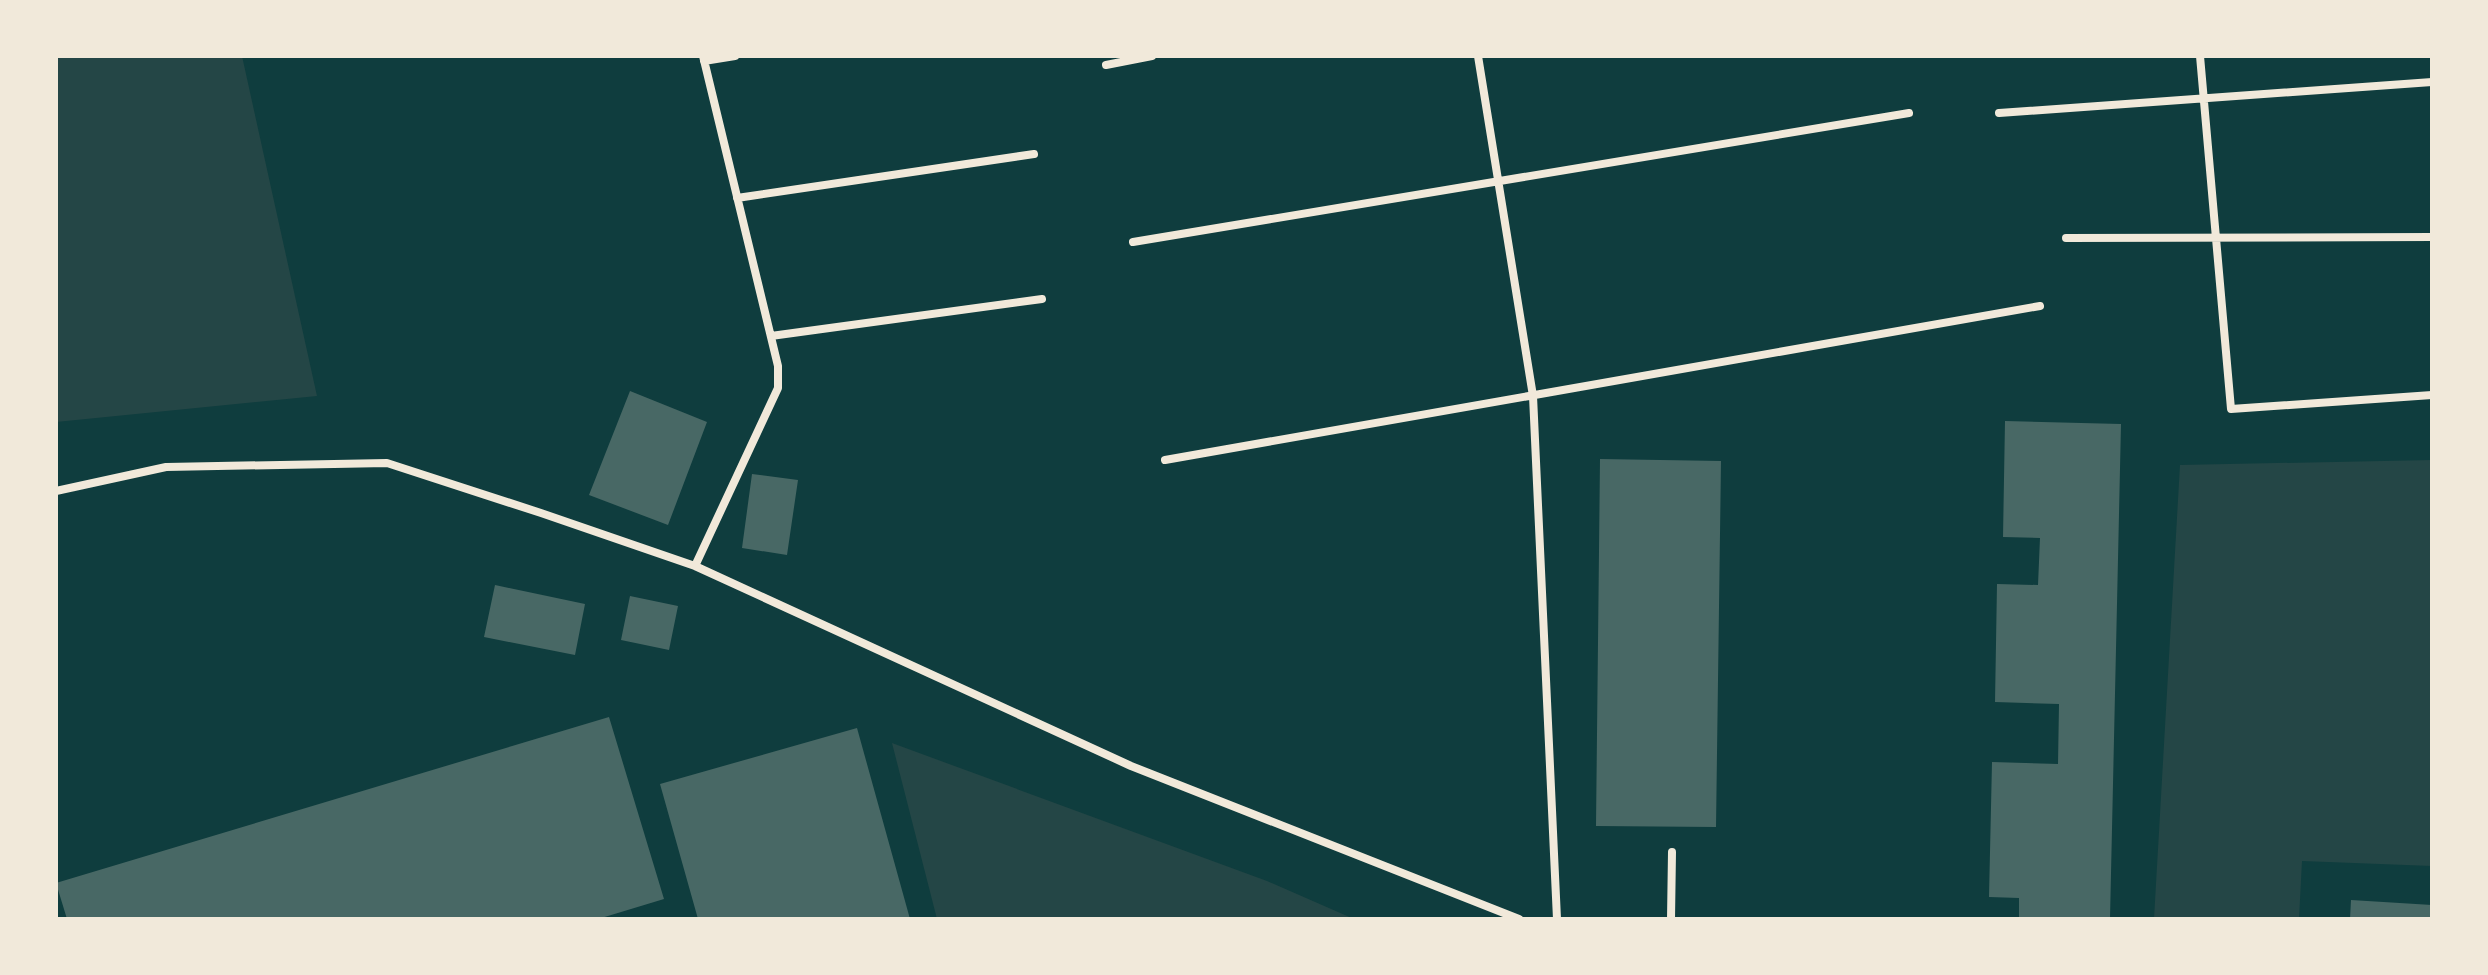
<svg xmlns="http://www.w3.org/2000/svg" width="2488" height="975" font-family="Lora,serif">
	<style>
		.green { fill: #244646 }
		.building { fill: #486865 }
		.lines { fill: none; stroke-linecap: round; stroke-linejoin: round }
		.minor { stroke: #f1e9da; stroke-width: 8 }
	</style>
	<rect width="100%" height="100%" fill="#0f3d3e"/>
	<!-- green -->
	<path class="green" d="M56,56H242L317,396L56,422Z
		M2432,460V866L2302,861L2299,919H2154L2180,465Z
		M892,743L1267,881L1354,919H937Z"/>
	<!-- building -->
	<path class="building" d="M630,391L707,422L668,525L589,495Z
		M2005,421L2121,424L2110,919H2019V898L1989,897L1992,762L2058,764L2059,704L1995,702L1997,584L2038,585L2040,538L2003,537Z
		M1600,459L1721,461L1716,827L1596,826Z
		M752,474L798,480L787,555L742,548Z
		M495,585L585,604L575,655L484,637Z
		M630,596L678,606L669,650L621,640Z
		M609,717L664,899L598,919H67L56,883Z
		M857,728L910,919H698L660,784Z
		M2351,900L2432,905V919H2350Z"/>
	<g class="lines">
		<!-- minor -->
		<path class="minor" d="M1478,56L1533,396L1557,919
			M2200,56L2231,409L2432,395
			M704,61L735,56
			M1106,65L1152,56
			M1999,113L2432,82
			M737,198L1034,154
			M2066,238L2432,237
			M1133,242L1909,113
			M771,336L1042,299
			M1165,460L2040,306
			M56,491L166,467L387,463L541,513L695,566L1131,766L1519,919
			M695,566L778,388V366L703,56
			M1671,919L1672,852"/>
	</g>
	<!-- border -->
	<rect width="2488" height="975" fill="none" stroke="#f1e9da" stroke-width="116"/>
</svg>
